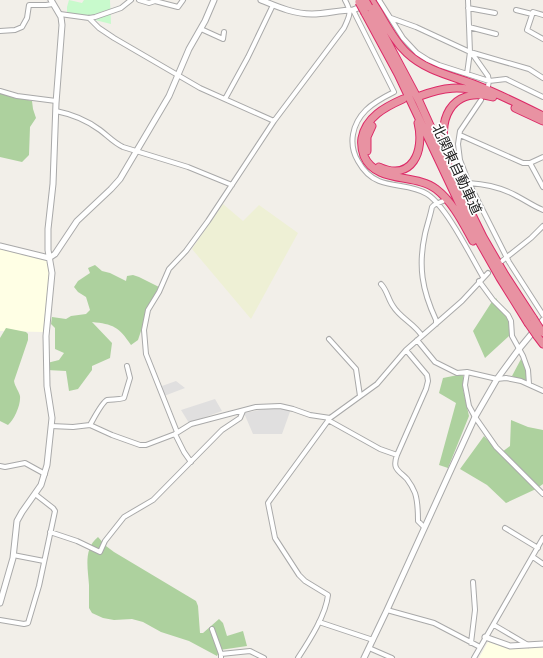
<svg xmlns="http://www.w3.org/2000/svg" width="543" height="658" font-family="'Golos Text','Noto Sans JP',sans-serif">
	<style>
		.residential { fill: #e0dfdf }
		.education { fill: #ffffe5 }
		.farmland { fill: #eef0d5 }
		.forest { fill: #add19e }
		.park { fill: #c8facc }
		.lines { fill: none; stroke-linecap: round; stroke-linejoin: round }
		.minor-tunnel { stroke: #c8c6c1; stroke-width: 4; stroke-dasharray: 4 2; stroke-linecap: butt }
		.minor-casing { stroke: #a9a9a9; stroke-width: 6 }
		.tertiary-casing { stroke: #a9a9a9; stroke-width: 7 }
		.motorway-casing { stroke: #dc2a67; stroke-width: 9 }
		.minor { stroke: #fff; stroke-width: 4 }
		.tertiary { stroke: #fff; stroke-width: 5 }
		.motorway { stroke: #e892a2; stroke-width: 7 }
		.motorway-bridge-casing { stroke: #dc2a67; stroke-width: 9; stroke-linecap: butt }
		.motorway-bridge { stroke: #e892a2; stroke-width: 7 }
		.labels { text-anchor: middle; stroke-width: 3.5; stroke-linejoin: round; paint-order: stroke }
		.street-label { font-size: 14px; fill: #222; stroke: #fff }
	</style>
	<rect width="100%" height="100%" fill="#f2efe9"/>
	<!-- residential -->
	<path class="residential" d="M176,381L185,388L164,396L162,386Z
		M215,399L222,411L189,423L181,410Z
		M265,409H291L282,434H253L244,413Z"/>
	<!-- education -->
	<path class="education" d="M0,249L47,260L49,273L43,332L0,331Z
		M488,642L510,649L543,648V658H479Z"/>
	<!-- farmland -->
	<path class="farmland" d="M223,204L243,221L259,205L298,233L251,319L192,249Z"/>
	<!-- forest -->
	<path class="forest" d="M0,93L32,101L33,109L36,118L30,127L29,155L22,162L0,157Z
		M95,265L102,271L110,273L126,281L127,276L133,275L139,277L161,288L148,310L138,340L131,345C119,327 113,324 92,322L112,343L110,358L92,366V370L78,389L69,391L66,371L47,370V363L59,360L64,353L55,349V328L51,324L52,317L66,319L71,316L86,314L90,310L86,297L78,292L74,287L78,281L90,273L88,268Z
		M496,298L509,322V336L485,358L473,331L493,300Z
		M6,328L26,332L28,334V340L14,381C15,387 19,391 20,396C21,405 14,420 8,425L0,421V338Z
		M521,359L526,370L527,383L512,376Z
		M463,374V389L469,416L448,468L439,465L456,403L439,393L443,378Z
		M511,420L528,427L543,430V484L536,489L506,503L487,485L460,469L484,436L498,451L502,452L510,446Z
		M98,537L106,546L114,552L196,601L198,606L200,633H203L219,619L223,623L227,636L243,631L247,646L220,650L217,656L189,641L161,632L143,622L132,619L114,620L103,618L92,613L89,608C89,600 89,593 89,585C88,569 83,549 98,537Z"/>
	<!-- park -->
	<path class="park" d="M69,0L82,3L84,0H110L111,24L67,13V7Z"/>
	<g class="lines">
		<!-- minor-tunnel -->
		<path class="minor-tunnel" d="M445,200L467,191"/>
		<defs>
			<path id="minor" d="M139,0L149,3L155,1L178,7L183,0
				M379,0L403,38L417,53L428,60L439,65L489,81L506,79L543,97
				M468,8L495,13
				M353,10L394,92C384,97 373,103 366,110C352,124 348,144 358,161C363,170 369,177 379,181C394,187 413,185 427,194C447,207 470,255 483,277
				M516,10L532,14
				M60,14L89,18L95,17L121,8L131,0
				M543,15L533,12L527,30L543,39
				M89,18L99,28L114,38L200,88L274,121
				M391,18L416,27L470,52L529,69L543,78
				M469,27L496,34
				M201,29L223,39L224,32
				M0,31L15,30L22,27L27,18L29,5H46L53,4
				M471,52L488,76L489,81L488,86
				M467,74L470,52L468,0
				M0,91L17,96L56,101
				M225,99L248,57L273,5
				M481,100L460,131L458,144L460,160L469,183L509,262L543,315
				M56,111C71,114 88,121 100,130C108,136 114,143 123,147L188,167L232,185
				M460,135L523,163H530L543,157
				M530,163L543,187
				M469,183C484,184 502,188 515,195C525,200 533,206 543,210
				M502,261L531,238L543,226
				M479,281L493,300L508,315L511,321L512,336L523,356L528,370L529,384
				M381,284C387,290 388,299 393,306C400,318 415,324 422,336
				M436,324V320C422,290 418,266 425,234C427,225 430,217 432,207L434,205L443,201
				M329,339L356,369L360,396
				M417,340L435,362L457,373L467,372L497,379L506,378L521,381L543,391
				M406,350L427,375L428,381L426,389L397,455C392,469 398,470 407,479C410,483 413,488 415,493C418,502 418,512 418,521L424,527
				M467,372L465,385L469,406L475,417L496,447L543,494
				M328,420L380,449L397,455
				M90,425C93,420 102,402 107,400C113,399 118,400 124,398L130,378L127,366
				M51,426L73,427L90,425L112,435L140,445H146L175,434L191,424L256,407L280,406L293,409L310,415L330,418
				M177,432L146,354L144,330L148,310L159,292L169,269L186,251L208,221L274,121L344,28C350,15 352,13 345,0
				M175,434L184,452L191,462
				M0,466L5,467L25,463L45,474
				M505,528L538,548
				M50,532L77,541L100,552L105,541L124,517L153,500L222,430L240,418L243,411
				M13,555L44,561
				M533,557L543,564
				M387,610L434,623L480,647
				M0,620L24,624L28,623L39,586L55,511L53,508L35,494
				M319,622L373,640
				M494,625L528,645
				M212,629L221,654V658
				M471,643L475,610L473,582
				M369,648L392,658
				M221,654L250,651L264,658
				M298,658C309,641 326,615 328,595L305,581L299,575L275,538L268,503L270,500L330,418L377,384L406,350L462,301L488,273
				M474,658L543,538"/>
			<path id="tertiary" d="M261,0C278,7 294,14 312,14C326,14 339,10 353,10L358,8L364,4
				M0,246L49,258L55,254L77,221L111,189L120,179L169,96L189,49L205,21L214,0
				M0,603L13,558L17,521L22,512L41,485L47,465L52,418L47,386L46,336L52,273L48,250V229L53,184L56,103L62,25L61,17L51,0
				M485,637L510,646L543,644
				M364,658L387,610L475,417L497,379L519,349L543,320"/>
			<path id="motorway" d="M371,0C383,17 391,38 407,53C426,71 452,76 476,85C499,94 521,105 543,116
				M369,7L419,101L452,174L483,237L505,275L533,318
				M365,13L398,74L467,220L500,278L528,323
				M420,96C442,88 462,84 484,94
				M403,99C385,107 366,117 362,138C361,144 362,150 364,156C376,184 415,173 436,189C453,202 463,223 473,241
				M515,108L543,121
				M367,151V137L372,126
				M448,157C435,122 450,86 493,97
				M379,167C412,182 425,151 418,123
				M537,336L543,344"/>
		</defs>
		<!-- minor casing -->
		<use href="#minor" class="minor-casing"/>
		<!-- tertiary casing -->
		<use href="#tertiary" class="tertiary-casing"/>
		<!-- motorway casing -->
		<use href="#motorway" class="motorway-casing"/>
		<!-- minor -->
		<use href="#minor" class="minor"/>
		<!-- tertiary -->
		<use href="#tertiary" class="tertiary"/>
		<!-- motorway -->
		<use href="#motorway" class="motorway"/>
		<defs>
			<path id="motorway-bridge" d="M365,0L369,7
				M359,2L365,13
				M533,318L542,332
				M528,323L537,336"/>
		</defs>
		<!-- motorway-bridge casing -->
		<use href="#motorway-bridge" class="motorway-bridge-casing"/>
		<!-- motorway-bridge -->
		<use href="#motorway-bridge" class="motorway-bridge"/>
	</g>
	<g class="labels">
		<!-- street labels -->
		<g class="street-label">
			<text transform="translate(457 169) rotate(65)" y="5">北関東自動車道</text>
		</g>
	</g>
</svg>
